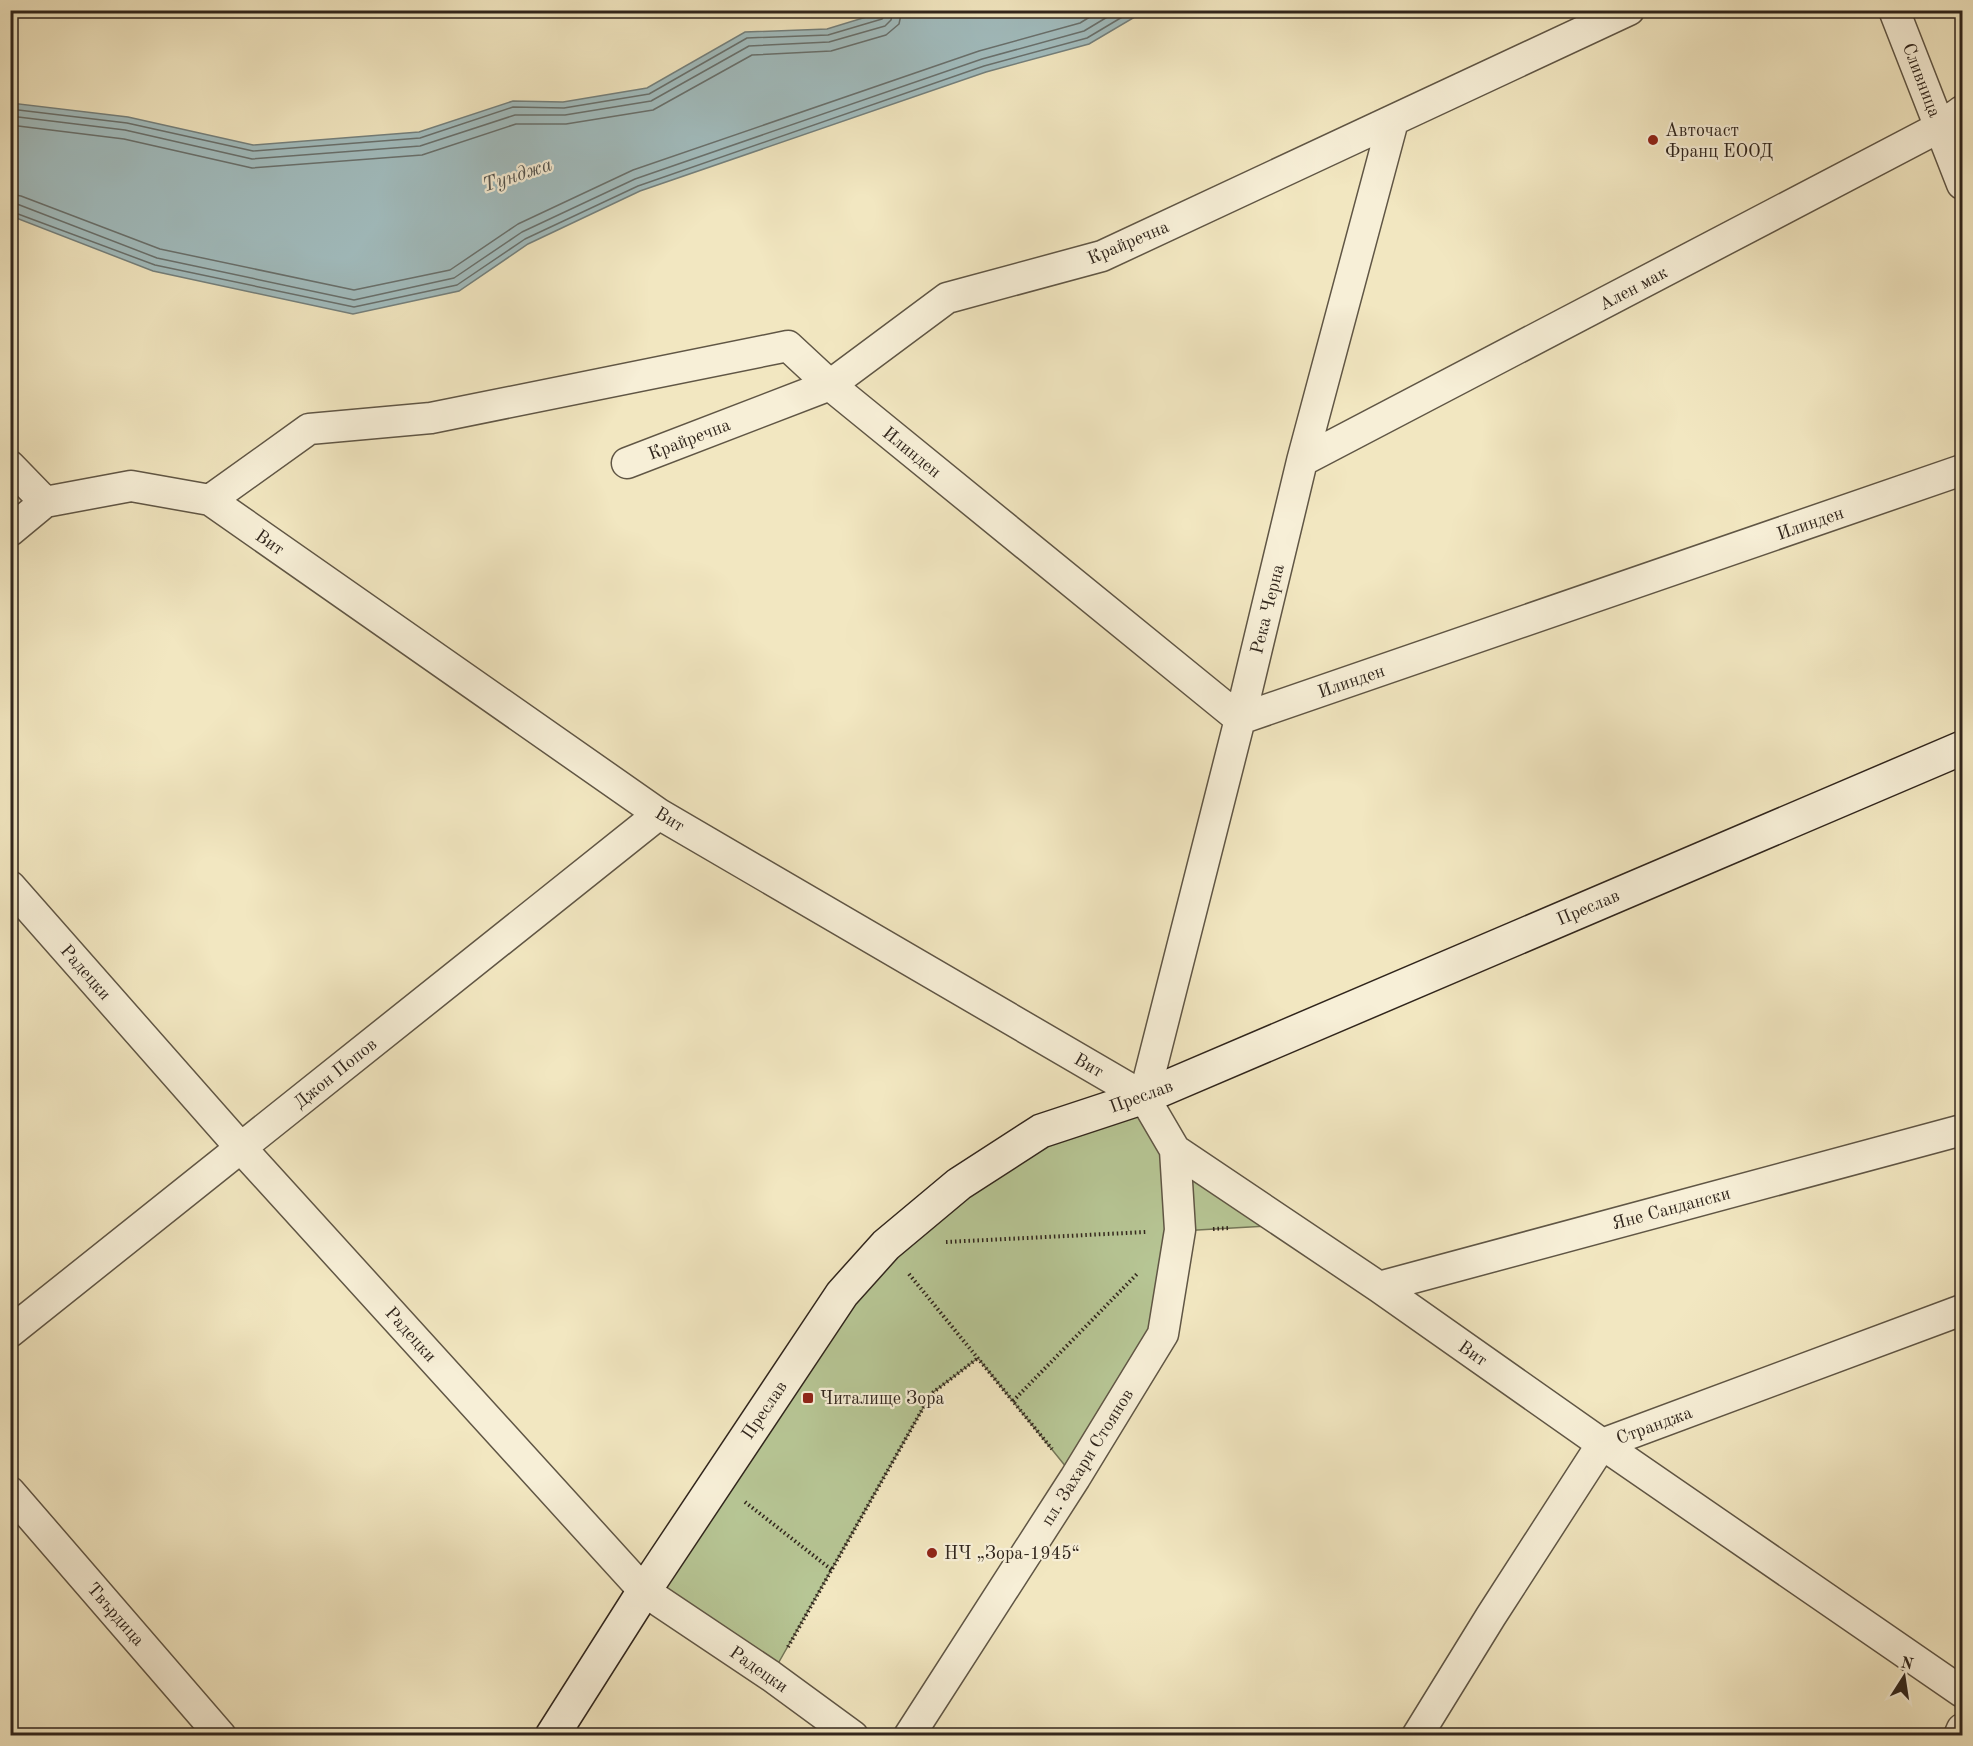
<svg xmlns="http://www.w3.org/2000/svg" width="1973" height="1746" font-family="'Old Standard TT',serif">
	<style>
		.green { fill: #b7c695; stroke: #747658; stroke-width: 1.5 }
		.water { fill: #a1bcbe; stroke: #74807d; stroke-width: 1.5 }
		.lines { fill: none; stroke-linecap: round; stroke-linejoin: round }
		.shore { stroke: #68706d; stroke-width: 1.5 }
		.street-casing { stroke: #605645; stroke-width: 33 }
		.secondary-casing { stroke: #30251c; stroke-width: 36 }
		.path { stroke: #30251c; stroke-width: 4; stroke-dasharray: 1.5 3; stroke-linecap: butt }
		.street { stroke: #f7efd7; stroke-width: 30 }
		.secondary { stroke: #f7efd7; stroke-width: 33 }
		.poi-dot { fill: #8f2418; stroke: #f7efd7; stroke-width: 2 }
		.labels { text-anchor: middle; stroke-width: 4.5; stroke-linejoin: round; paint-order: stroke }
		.street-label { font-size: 18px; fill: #30251c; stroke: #f7efd7 }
		.poi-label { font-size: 18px; fill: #30251c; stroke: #f7efd7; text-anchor: start }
		.water-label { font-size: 20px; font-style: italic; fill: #52524d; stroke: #f7efd7 }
	</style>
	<rect width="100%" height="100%" fill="#f2e7c1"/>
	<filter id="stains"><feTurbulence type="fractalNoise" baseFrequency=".00333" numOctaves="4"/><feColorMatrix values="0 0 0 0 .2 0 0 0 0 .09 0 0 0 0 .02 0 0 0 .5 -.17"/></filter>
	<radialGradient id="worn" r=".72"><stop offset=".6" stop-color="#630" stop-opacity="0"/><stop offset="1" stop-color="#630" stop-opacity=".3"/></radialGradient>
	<!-- green -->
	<path class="green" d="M1144,1097L1175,1150L1286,1225L1180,1231L1163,1334L1075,1478L978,1358L931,1394L771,1676L644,1591L842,1294L959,1184Z"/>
	<!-- water -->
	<path class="water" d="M889,10L1145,11L1089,44L986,72L640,191L528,244L459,291L353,314L153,271L11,216V103L128,117L253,145L419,132L513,101L563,102L647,88L745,32L827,29Z"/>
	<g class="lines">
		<!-- shore -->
		<path class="shore" d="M10,109L127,123L253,151L420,138L513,107L564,108L649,94L747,38L828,35L882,19L885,15L886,10
			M10,116L125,130L252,159L420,146L515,115H565L651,101L749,46L829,42L885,26L891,20L893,10
			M10,125L124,139L252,168L422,155L516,124H566L653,110L752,55L831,51L886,35L899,24L902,10
			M10,194L21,196L160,249L354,290L450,270L518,224L633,170L979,51L1080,23L1101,10
			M10,203L17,204L157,258L354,300L454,278L522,232L635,179L982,59L1084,31L1119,10
			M10,211L155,265L354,307L457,285L525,239L638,186L984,66L1087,38L1134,10"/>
		<defs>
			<path id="street" d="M1894,10L1962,184
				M1302,461L1940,127L1962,111
				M627,463L830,385L947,298L1102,256L1629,10
				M10,466L45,502
				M210,500L309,429L431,418L788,346L830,385L1240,719L1962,470
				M10,531L45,502L131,486L210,500L659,814L1144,1097L1175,1150L1379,1287L1602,1444L1962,1692
				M10,886L241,1148L644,1591L771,1676L853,1736
				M1144,1097L1240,719L1302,461L1393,121
				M1379,1287L1962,1130
				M10,1332L659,814
				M10,1492L221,1736
				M909,1736L1075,1478L1163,1334L1180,1230L1175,1150
				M1417,1736L1491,1616L1602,1444L1962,1310
				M1959,1736L1962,1729"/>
			<path id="secondary" d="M552,1736L644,1591L842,1294L886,1245L959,1184L1041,1131L1144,1097L1962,748"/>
		</defs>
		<!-- street casing -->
		<use href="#street" class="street-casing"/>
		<!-- secondary casing -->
		<use href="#secondary" class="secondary-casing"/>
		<!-- path -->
		<path class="path" d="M1213,1229L1229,1228
			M946,1242L1146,1232
			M909,1274L1052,1449
			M1013,1401L1138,1273
			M745,1502L832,1570
			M788,1647L931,1394L978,1358"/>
		<!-- street -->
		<use href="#street" class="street"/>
		<!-- secondary -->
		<use href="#secondary" class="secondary"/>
	</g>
	<!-- markers -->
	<g class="poi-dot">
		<circle cx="1653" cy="140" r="6"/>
		<rect x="802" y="1392" width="12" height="12" rx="3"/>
		<circle cx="932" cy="1553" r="6"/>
	</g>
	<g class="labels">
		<!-- street labels -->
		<g class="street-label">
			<text transform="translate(1922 80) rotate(69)" y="6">Сливница</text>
			<text transform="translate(1128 242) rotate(-23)" y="6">Крайречна</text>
			<text transform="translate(1633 288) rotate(-28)" y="6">Ален мак</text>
			<text transform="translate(689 439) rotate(-21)" y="6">Крайречна</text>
			<text transform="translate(912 452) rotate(39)" y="6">Илинден</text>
			<text transform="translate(1810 523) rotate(-19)" y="6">Илинден</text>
			<text transform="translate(270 542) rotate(35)" y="6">Вит</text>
			<text transform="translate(1267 609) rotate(-76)" y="6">Река Черна</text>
			<text transform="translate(1351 681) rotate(-19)" y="6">Илинден</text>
			<text transform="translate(670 819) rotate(31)" y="6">Вит</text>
			<text transform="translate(1588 907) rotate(-23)" y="6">Преслав</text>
			<text transform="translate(86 972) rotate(49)" y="6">Радецки</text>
			<text transform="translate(1089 1065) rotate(30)" y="6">Вит</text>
			<text transform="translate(335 1073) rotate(-39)" y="6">Джон Попов</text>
			<text transform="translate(1141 1096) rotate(-20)" y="6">Преслав</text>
			<text transform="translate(1671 1208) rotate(-15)" y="6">Яне Сандански</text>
			<text transform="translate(411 1334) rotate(48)" y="6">Радецки</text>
			<text transform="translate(1473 1353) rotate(35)" y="6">Вит</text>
			<text transform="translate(764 1410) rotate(-56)" y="6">Преслав</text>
			<text transform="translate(1654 1425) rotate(-20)" y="6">Странджа</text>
			<text transform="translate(1087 1457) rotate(-58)" y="6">пл. Захари Стоянов</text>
			<text transform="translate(116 1614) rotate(49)" y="6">Твърдица</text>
			<text transform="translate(759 1669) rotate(35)" y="6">Радецки</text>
		</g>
		<!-- poi labels -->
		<g class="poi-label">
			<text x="1665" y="136">Авточаст<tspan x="1665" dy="21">Франц ЕООД</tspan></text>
			<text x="820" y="1404">Читалище Зора</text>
			<text x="944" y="1559">НЧ „Зора-1945“</text>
		</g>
		<!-- water labels -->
		<g class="water-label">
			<text transform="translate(517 174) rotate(-18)" y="7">Тунджа</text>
		</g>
	</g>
	<!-- margin -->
	<rect width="1973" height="1746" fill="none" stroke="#f2e7c1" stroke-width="36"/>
	<rect x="12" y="12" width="1949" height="1722" fill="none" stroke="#30251c" stroke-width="3"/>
	<rect x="18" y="18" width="1937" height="1710" fill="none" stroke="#30251c" stroke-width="1.5"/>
	<!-- north arrow -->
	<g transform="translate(1904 1677) rotate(12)" stroke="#f7efd7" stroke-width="4.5" paint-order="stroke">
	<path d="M0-4.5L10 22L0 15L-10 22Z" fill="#30251c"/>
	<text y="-9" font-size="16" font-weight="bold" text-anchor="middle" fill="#30251c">N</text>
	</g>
	<rect width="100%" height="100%" filter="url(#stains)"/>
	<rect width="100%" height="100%" fill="url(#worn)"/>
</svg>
